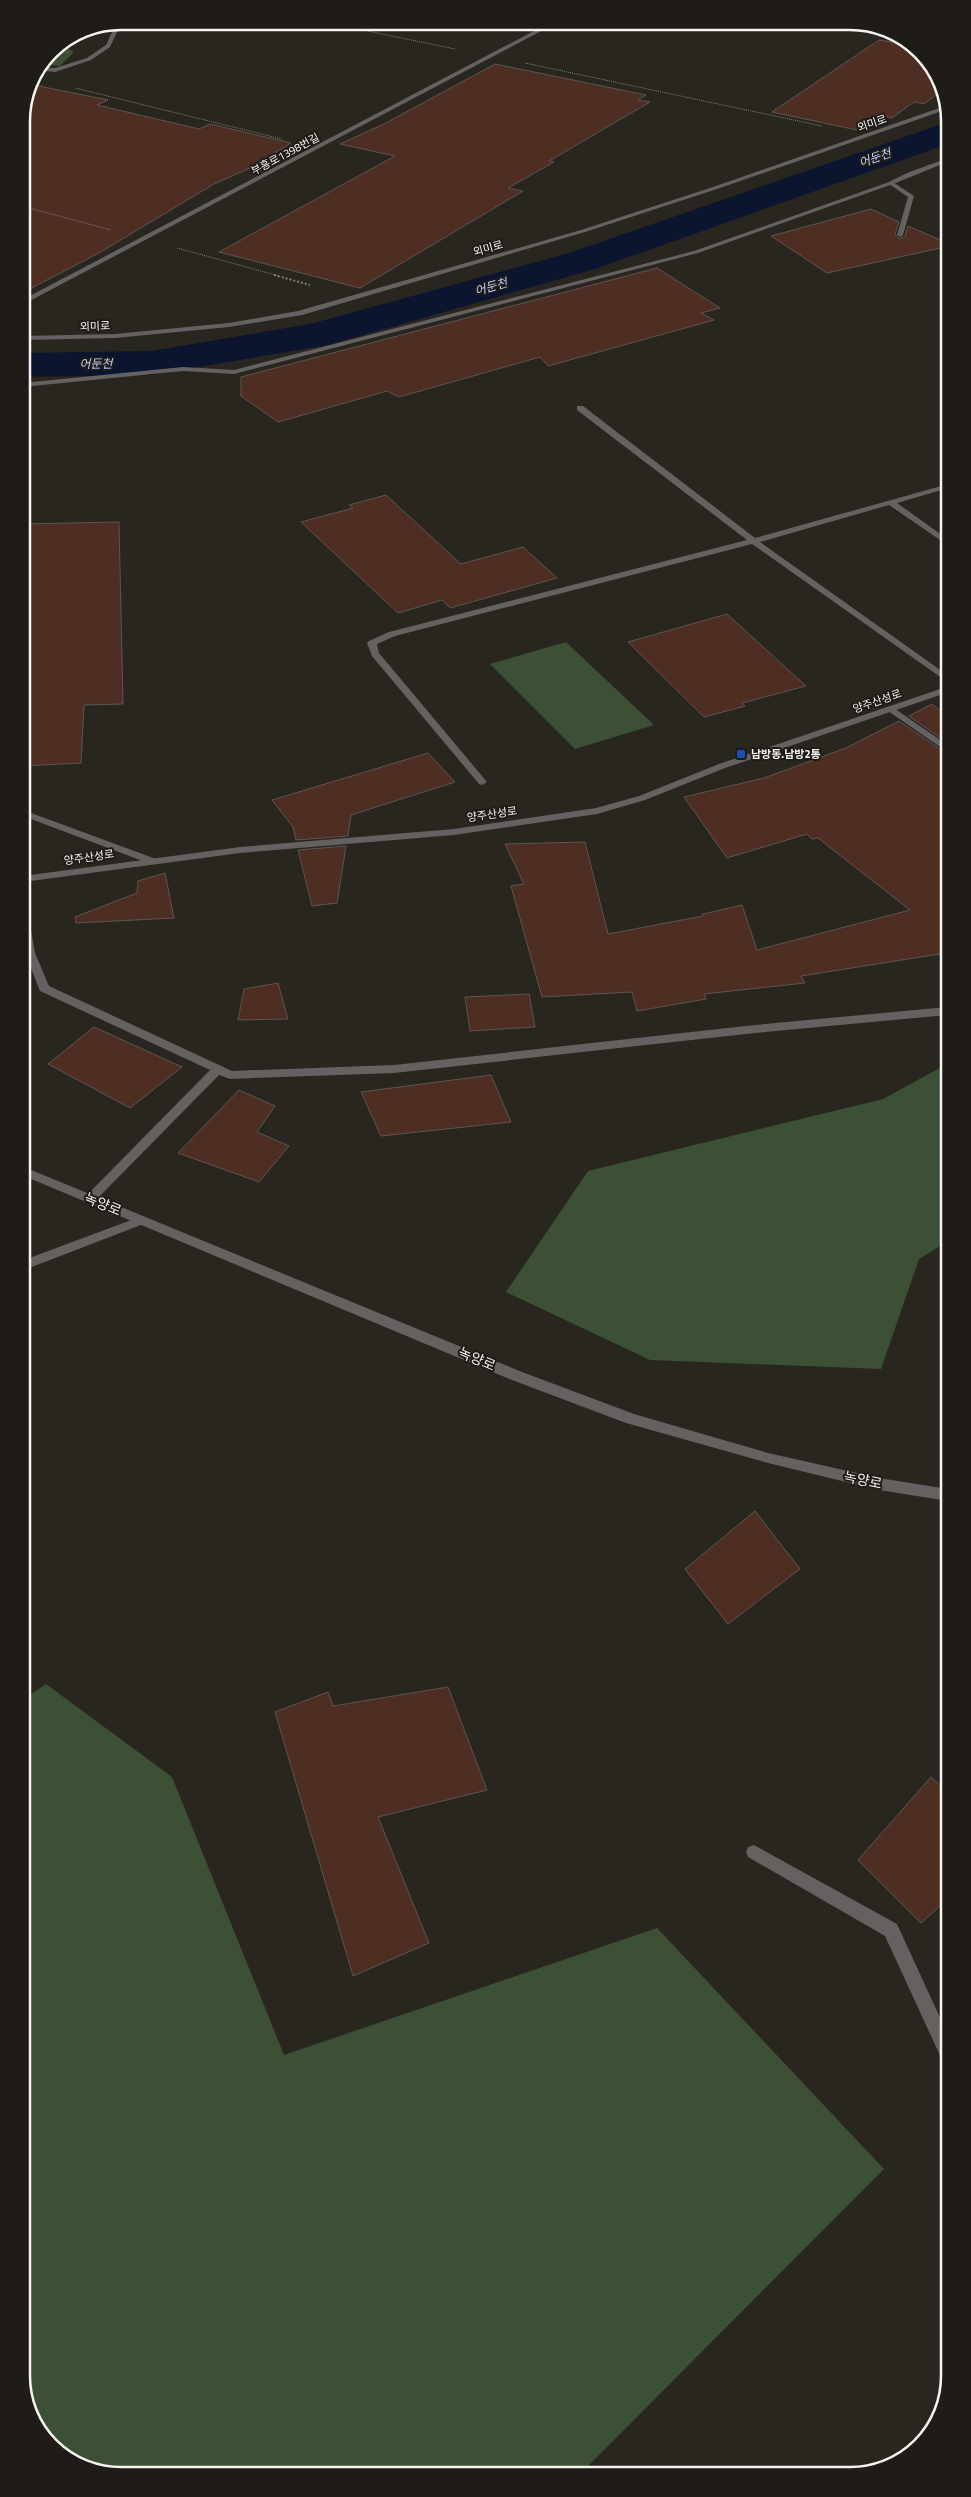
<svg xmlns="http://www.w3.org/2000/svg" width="971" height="2497" font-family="'Titillium Web','Noto Sans KR',sans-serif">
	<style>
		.green { fill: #3b5035 }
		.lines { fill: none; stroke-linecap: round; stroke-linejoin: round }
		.river { fill: #0b152f; fill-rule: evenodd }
		.building { fill: #4e2d23; stroke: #5d5553 }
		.path-far1 { stroke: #827f7a; stroke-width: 1; stroke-dasharray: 1 1; stroke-linecap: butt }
		.path { stroke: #827f7a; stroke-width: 2; stroke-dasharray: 2 2; stroke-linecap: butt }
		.service { fill: #656160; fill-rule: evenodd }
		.minor { fill: #656160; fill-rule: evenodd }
		.tertiary { fill: #656160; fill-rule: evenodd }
		.transit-dot { fill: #1a4fb4; stroke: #1f1c17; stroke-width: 2 }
		.labels { text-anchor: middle; stroke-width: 4; stroke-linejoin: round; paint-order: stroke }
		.far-street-label { font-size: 11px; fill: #f6f4f0; stroke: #1f1c17 }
		.far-poi-label { font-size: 11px; font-weight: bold; fill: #f6f4f0; stroke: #1f1c17; text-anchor: start }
		.far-water-label { font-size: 12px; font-style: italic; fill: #bcd2fe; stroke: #1f1c17 }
		.street-label { font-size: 14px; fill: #f6f4f0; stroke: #1f1c17 }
		.rim { fill: none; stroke: #f6f4f0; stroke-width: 2.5 }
	</style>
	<rect width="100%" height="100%" fill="#292620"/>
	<!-- green -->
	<path class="green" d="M60,44L74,52L60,66L42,64L51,50Z
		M566,642L654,725L575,749L490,664Z
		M947,1064V1242L919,1259L881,1369L650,1360L506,1292L588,1171L883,1099Z
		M46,1684L172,1777L284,2055L657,1928L884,2169L582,2472L114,2476L60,2455L26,2408L25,1698Z"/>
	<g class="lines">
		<!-- river -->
		<path class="river" d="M945,123V145L595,269L328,345L152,375L22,377V353L152,351L310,324L569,253Z"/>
	</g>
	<!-- building -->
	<path class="building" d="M879,40L913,45L944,89L924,104L914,102L892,118L877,115L857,130L772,112Z
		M495,64L646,95L638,100L650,102L549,161L554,162L508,188L523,191L360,288L219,252L395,156L340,144L384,124Z
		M29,84L108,100L97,105L199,129L210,124L291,143L248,169L214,184L99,253L22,293L21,115Z
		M871,209L899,222L895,234L899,239L905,236L908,226L945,242V247L827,273L771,236Z
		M657,268L720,308L701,313L714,320L548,366L540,357L399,397L387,391L278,422L241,396V377Z
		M386,495L461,564L523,547L557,578L450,608L442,600L398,613L301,522L353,508L349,505Z
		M119,522L123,704L84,705L81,763L23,766L22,524Z
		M727,614L806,686L742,703L745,706L704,717L628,642Z
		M932,704L946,715V742L909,716Z
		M899,721L946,753V953L801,976L805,983L704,994L706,999L637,1011L632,992L542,997L511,886L524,884L505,844L585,842L608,934L703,916V914L742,905L757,950L910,910L818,838L812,839L807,834L727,858L684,797L764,778L846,748Z
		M428,753L455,782L351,815L348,836L296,840L293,827L272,800Z
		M346,846L337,903L312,906L298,850Z
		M165,873L174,918L76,923L75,917L137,893L138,881Z
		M278,983L288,1019L238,1020L244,989Z
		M529,994L535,1027L470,1031L465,997Z
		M94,1027L182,1067L130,1108L48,1064Z
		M491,1075L511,1122L381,1136L361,1092Z
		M239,1090L275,1106L257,1132L289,1146L259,1182L178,1153Z
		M755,1511L800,1569L728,1624L685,1569Z
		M448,1687L487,1790L378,1817L429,1943L353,1976L275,1712L328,1692L333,1706Z
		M931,1777L948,1793L949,1898L921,1923L858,1860Z"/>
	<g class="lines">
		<!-- path-far1 -->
		<path class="path-far1" d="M319,21L455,49
			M525,63L822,126
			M75,88L282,139
			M22,206L111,230
			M177,248L279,276"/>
		<!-- path -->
		<path class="path" d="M274,275L310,285"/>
		<!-- service -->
		<path class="service" d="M889,182H893L914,196L903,235L900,237L897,235L908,197L889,184Z
			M577,406H583L755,538L945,485V489L897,503L946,538V544L889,505L760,542L946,674V681L752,544L395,636L377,644L379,653L487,782L482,785L479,784L372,656L367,643L369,641L389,632L747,540L577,410Z
			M23,810L156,859L157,861L156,863H148L23,816Z
			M754,1845L897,1924L949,2037V2065L943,2062L885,1936L748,1857L746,1852L748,1847Z"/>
		<!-- minor -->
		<path class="minor" d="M129,21H137L117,32L110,47L91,60L55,72L37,70L39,67L55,68L87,58L106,45L113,30Z
			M553,21H560L22,305V300Z
			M945,106V110L717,189L585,232L302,315L229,327L115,338L22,340V336L115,334L229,323L298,311L581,230L713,187Z
			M945,159V163L893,184L698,253L234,374L183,371L22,387V383L183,367L234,370L694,251L889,182L907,173Z
			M891,706L946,744V751L888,711L886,709Z
			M23,909L28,912L35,953L49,986L232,1071L394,1065L755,1025L947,1007V1015L755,1033L394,1073L230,1079L219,1075L94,1202L90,1203L84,1199L86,1196L210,1070L40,991L25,953Z
			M142,1216L146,1217L148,1220L146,1223L24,1270V1260Z"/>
		<!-- tertiary -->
		<path class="tertiary" d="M946,687V693L725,768L645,800L597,814L454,835L240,853L23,882V876L240,847L454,829L596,808L639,796L719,764Z
			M24,1167L522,1372L634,1414L768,1453L879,1478L948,1489V1501L879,1490L768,1463L626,1423L512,1380L24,1176Z"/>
	</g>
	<!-- markers -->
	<rect class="transit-dot" x="736" y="749" width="10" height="10" rx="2.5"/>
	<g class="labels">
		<!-- far-street labels -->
		<g class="far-street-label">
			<text transform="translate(872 123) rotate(-19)" y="4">외미로</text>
			<text transform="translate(285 154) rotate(-28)" y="4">부흥로1398번길</text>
			<text transform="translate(488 248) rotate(-16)" y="4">외미로</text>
			<text transform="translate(95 326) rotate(-2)" y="4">외미로</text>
			<text transform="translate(877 701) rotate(-19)" y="4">양주산성로</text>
			<text transform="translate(492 814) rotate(-8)" y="4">양주산성로</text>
			<text transform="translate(89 857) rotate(-8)" y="4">양주산성로</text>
		</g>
		<!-- far-poi labels -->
		<g class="far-poi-label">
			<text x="751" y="758">남방동.남방2통</text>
		</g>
		<!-- far-water labels -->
		<g class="far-water-label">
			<text transform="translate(875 158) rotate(-19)" y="4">어둔천</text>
			<text transform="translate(491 287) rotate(-16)" y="4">어둔천</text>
			<text transform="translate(96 364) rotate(-1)" y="4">어둔천</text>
		</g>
		<!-- street labels -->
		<g class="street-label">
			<text transform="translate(103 1204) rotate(22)" y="5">녹양로</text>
			<text transform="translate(477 1359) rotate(23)" y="5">녹양로</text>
			<text transform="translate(863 1480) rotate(12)" y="5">녹양로</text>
		</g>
	</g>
	<!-- crop -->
	<path d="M0 0H971V2497H0ZM121 30H850A91 91 0 0 1 941 121V2376A91 91 0 0 1 850 2467H121A91 91 0 0 1 30 2376V121A91 91 0 0 1 121 30Z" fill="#1f1c17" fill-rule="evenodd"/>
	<path class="rim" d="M121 30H850A91 91 0 0 1 941 121V2376A91 91 0 0 1 850 2467H121A91 91 0 0 1 30 2376V121A91 91 0 0 1 121 30Z"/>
</svg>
